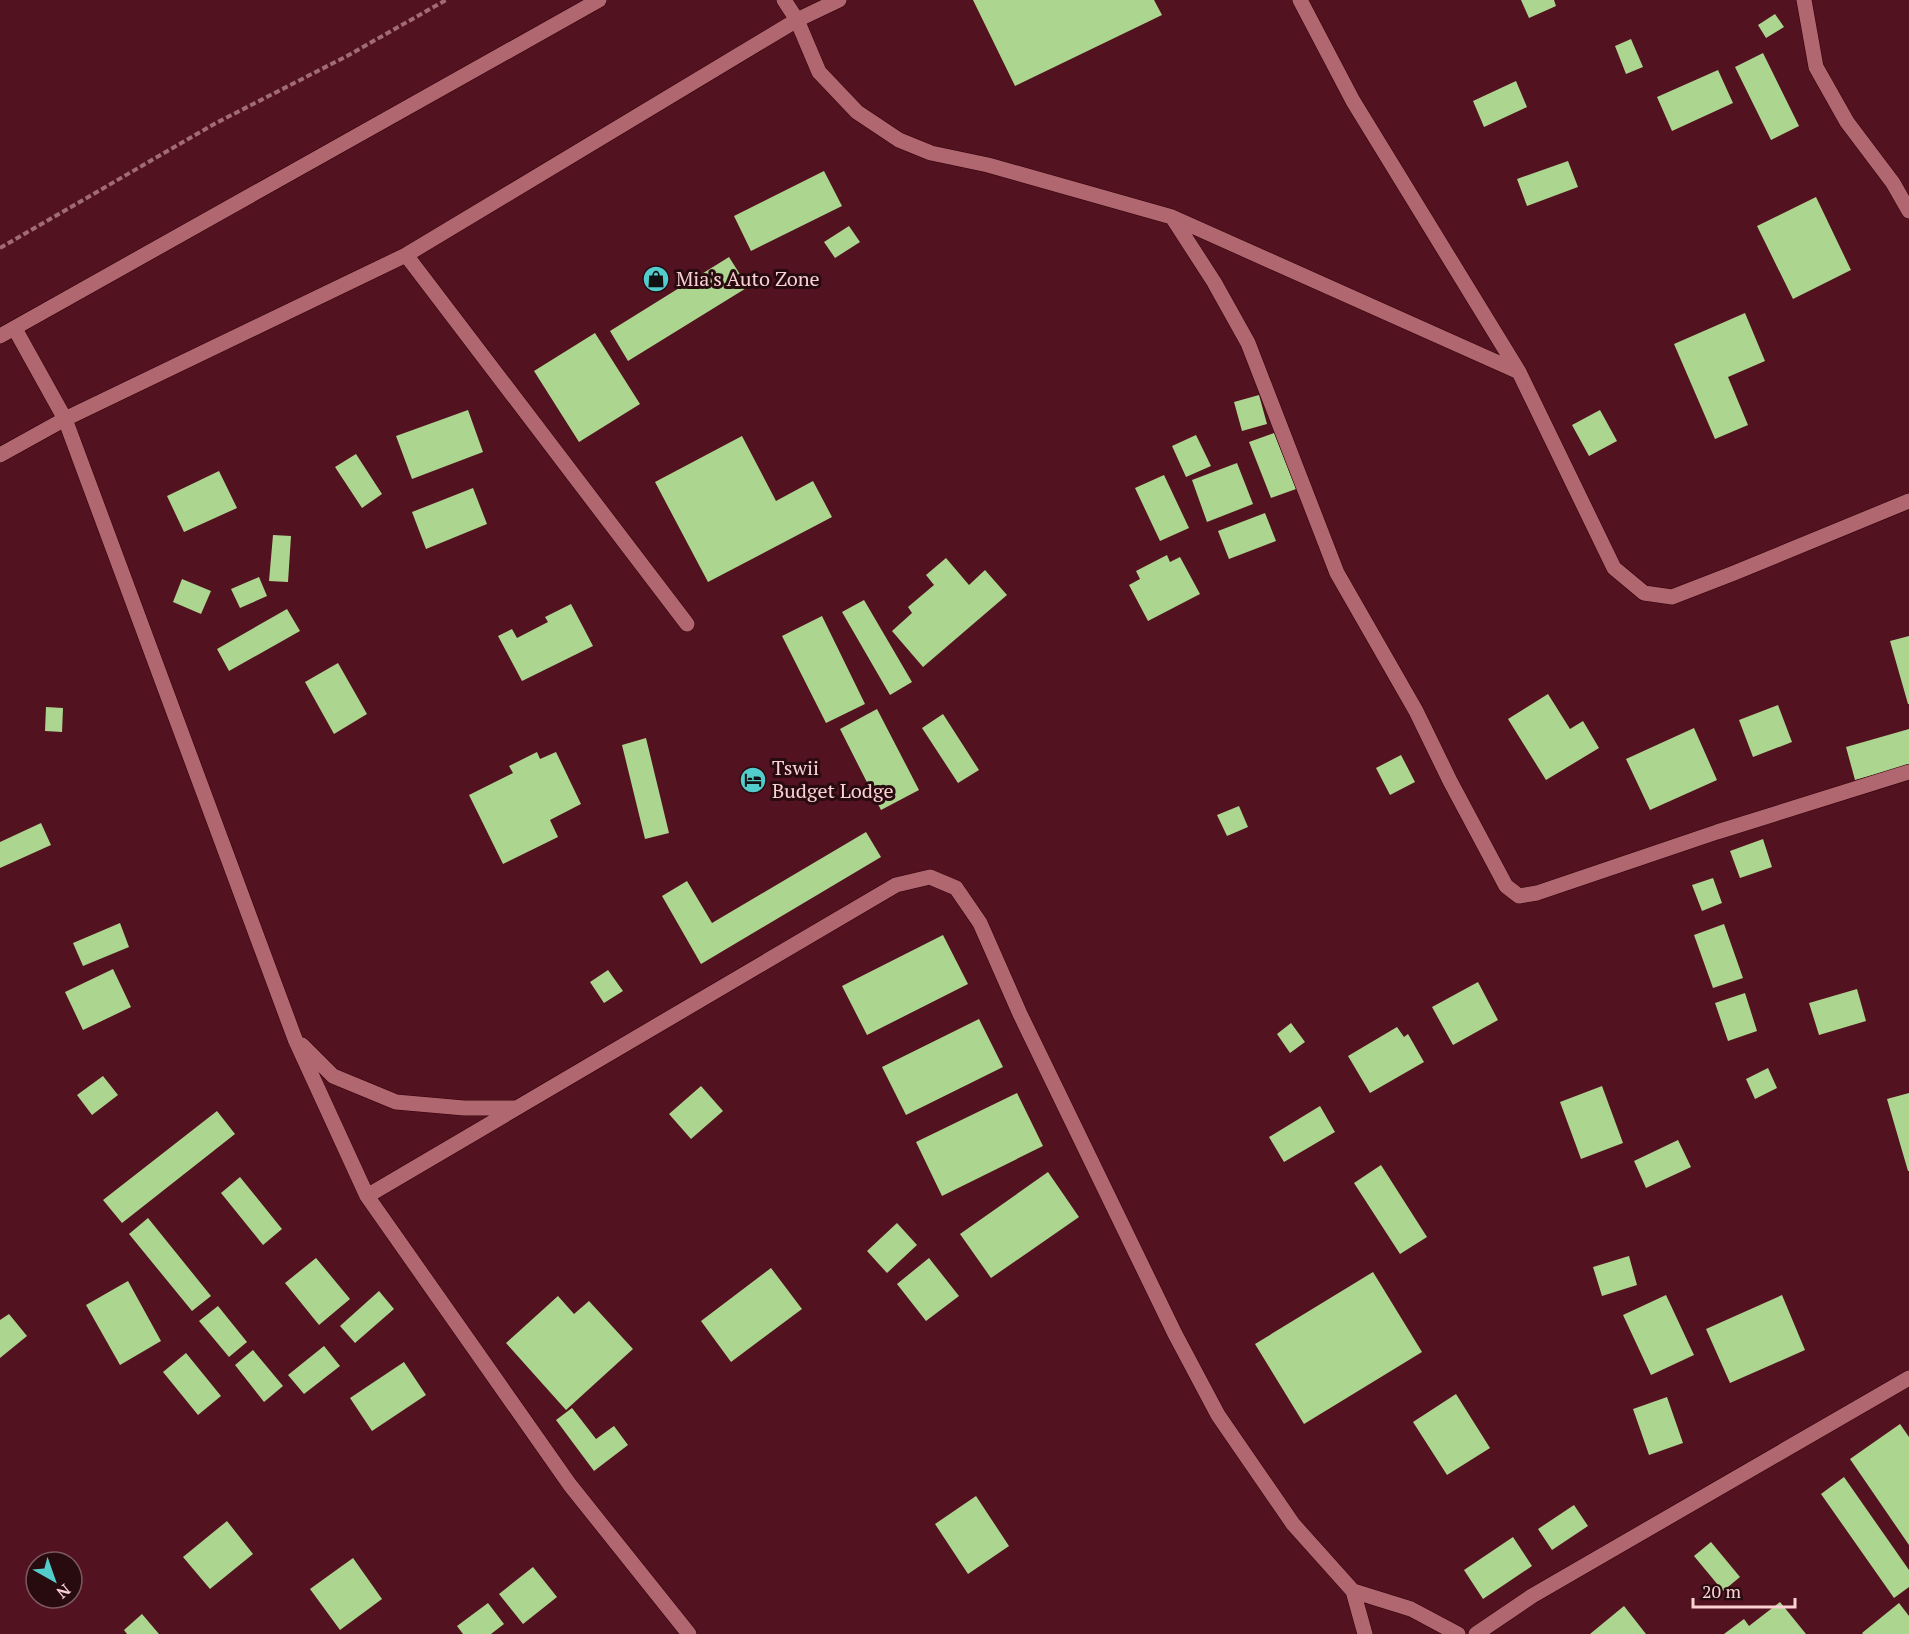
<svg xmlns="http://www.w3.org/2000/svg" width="1909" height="1634" font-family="'PT Serif',serif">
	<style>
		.building { fill: #acd690 }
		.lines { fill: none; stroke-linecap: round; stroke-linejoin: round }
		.street-casing { stroke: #30010b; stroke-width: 16 }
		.secondary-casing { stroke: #30010b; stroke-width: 16 }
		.path { stroke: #a16b73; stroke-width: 4; stroke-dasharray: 6 3; stroke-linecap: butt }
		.street { stroke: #b1676f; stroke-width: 15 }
		.secondary { stroke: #b1676f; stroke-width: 15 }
		.labels { text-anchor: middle; stroke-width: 6; stroke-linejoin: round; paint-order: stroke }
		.poi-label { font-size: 20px; fill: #fbd1d4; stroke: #280b0f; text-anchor: start }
	</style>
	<rect width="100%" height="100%" fill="#53121f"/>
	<!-- building -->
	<path class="building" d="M973,0H1154L1162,15L1015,86Z
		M1521,0H1554L1556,6L1529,18Z
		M1775,14L1784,27L1766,38L1758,25Z
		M1631,39L1643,67L1626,74L1615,46Z
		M1763,53L1799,126L1771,140L1735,67Z
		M1718,70L1733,103L1672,131L1657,97Z
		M1516,81L1527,107L1484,127L1473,101Z
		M1568,161L1578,187L1527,206L1517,179Z
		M824,171L842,206L751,251L734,216Z
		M1816,197L1851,270L1793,299L1757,226Z
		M849,226L860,242L835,258L824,242Z
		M729,257L748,287L628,361L610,331Z
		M1745,313L1765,361L1728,377L1748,425L1715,439L1674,344Z
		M595,333L640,404L579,442L534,371Z
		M1259,395L1267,424L1242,431L1234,402Z
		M468,410L483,452L412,479L396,436Z
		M1600,410L1617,441L1589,456L1572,425Z
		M1274,433L1296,489L1271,498L1249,442Z
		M1196,435L1211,466L1186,477L1172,446Z
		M742,436L776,501L813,481L832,517L708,582L655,482Z
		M356,454L382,494L362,508L335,467Z
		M1237,463L1253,504L1207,522L1192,480Z
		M219,471L237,508L184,532L167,496Z
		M1164,475L1189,528L1160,541L1135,488Z
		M473,488L487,524L426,549L412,512Z
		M1265,513L1276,541L1229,559L1218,531Z
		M273,535L291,536L288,582L269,581Z
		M1167,555L1170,562L1180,557L1200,594L1148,621L1129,585L1140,579L1136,571Z
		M946,558L969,585L985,570L1007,595L923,667L892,631L912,613L908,607L934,585L926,575Z
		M259,577L267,596L240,608L231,589Z
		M182,579L211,591L201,614L173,602Z
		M864,600L912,682L890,695L842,612Z
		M571,604L593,646L522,681L498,636L512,629L517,638L548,622L545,617Z
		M287,609L300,631L229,671L217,649Z
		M822,616L865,704L826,723L782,636Z
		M1909,636V704H1908L1890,641Z
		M338,663L367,714L334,734L305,682Z
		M1548,694L1570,729L1583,721L1599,748L1546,780L1508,719Z
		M1778,705L1792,742L1753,757L1739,720Z
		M46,707L63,708L62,732L45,731Z
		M877,709L919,790L881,810L840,729Z
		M943,714L979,770L958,783L922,728Z
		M1694,728L1717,780L1650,810L1626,759Z
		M1909,729V765L1855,780L1846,747Z
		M646,738L669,833L645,839L622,745Z
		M537,752L540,759L556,752L581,804L550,820L558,837L503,864L469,795L513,773L509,766Z
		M1401,755L1415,782L1390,795L1376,768Z
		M1239,806L1248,827L1227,836L1217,815Z
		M41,823L51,845L0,868V842Z
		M866,832L881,857L701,964L662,896L687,881L712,923Z
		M1763,839L1772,867L1740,878L1730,851Z
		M1713,878L1722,903L1702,911L1692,885Z
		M120,923L129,947L83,966L73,943Z
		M1724,924L1743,978L1713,988L1694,935Z
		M943,935L968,984L867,1035L842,986Z
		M113,969L131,1007L83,1030L65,992Z
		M608,970L623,991L604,1003L590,982Z
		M1478,982L1498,1020L1453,1045L1432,1007Z
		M1857,989L1866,1021L1819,1035L1809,1003Z
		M1745,993L1757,1031L1728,1041L1715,1003Z
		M979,1019L1003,1067L906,1115L882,1067Z
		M1291,1023L1305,1042L1290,1053L1277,1034Z
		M1397,1027L1404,1037L1408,1034L1424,1062L1370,1093L1348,1056Z
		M1768,1068L1777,1088L1755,1099L1746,1079Z
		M103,1076L118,1095L92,1115L77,1095Z
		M701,1086L723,1111L691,1139L669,1114Z
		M1602,1086L1623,1143L1581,1159L1560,1102Z
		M1017,1093L1043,1146L942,1196L916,1142Z
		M1909,1093V1171H1908L1887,1099Z
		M1320,1106L1335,1132L1284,1162L1269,1137Z
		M217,1111L235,1134L122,1223L103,1200Z
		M1678,1140L1691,1167L1646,1188L1634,1161Z
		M1381,1165L1427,1237L1400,1254L1354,1183Z
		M1048,1172L1079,1217L991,1278L960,1234Z
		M240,1177L282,1229L263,1245L221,1193Z
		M148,1218L211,1296L192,1311L129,1234Z
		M897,1223L917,1245L887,1273L867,1251Z
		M1629,1256L1637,1285L1602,1296L1593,1267Z
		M316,1258L350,1299L319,1325L285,1283Z
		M929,1258L959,1296L926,1321L897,1284Z
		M771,1268L802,1309L731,1362L701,1321Z
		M1373,1272L1422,1352L1304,1424L1255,1344Z
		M128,1281L161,1341L120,1365L86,1305Z
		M379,1291L394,1309L355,1343L340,1326Z
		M1666,1295L1694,1355L1651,1375L1623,1315Z
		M1782,1295L1805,1350L1730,1383L1706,1329Z
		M558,1296L574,1314L589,1301L633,1349L566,1410L506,1343Z
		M218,1306L247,1342L229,1357L199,1321Z
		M9,1314L27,1336L0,1358V1320Z
		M324,1346L340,1366L304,1394L288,1375Z
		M253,1350L283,1386L264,1402L235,1365Z
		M186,1353L221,1396L198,1415L163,1372Z
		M404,1362L426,1395L372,1431L350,1398Z
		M1456,1394L1490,1448L1447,1475L1413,1422Z
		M1667,1397L1683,1443L1649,1455L1633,1409Z
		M572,1408L596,1439L614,1426L628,1445L594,1471L556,1420Z
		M1900,1424L1909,1437V1545L1850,1459Z
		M1844,1477L1909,1570V1587L1894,1598L1821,1494Z
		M976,1496L1009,1546L968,1574L935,1524Z
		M1574,1505L1588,1526L1552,1550L1538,1529Z
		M227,1521L253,1554L210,1589L183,1557Z
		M1513,1537L1532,1566L1483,1599L1464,1570Z
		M1711,1542L1740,1577L1723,1591L1694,1556Z
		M353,1558L382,1599L340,1630L310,1589Z
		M533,1567L557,1597L523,1624L499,1594Z
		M1780,1602L1806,1634H1724L1744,1619L1749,1626Z
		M488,1603L504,1624L491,1634H463L457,1626Z
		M1899,1603L1909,1616V1634H1863L1862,1633Z
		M1624,1606L1646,1634H1590Z
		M142,1614L159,1634H127L124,1630Z"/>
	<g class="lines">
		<defs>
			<path id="street" d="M784,0L797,20L819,72L857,112L899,140L931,153L988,165L1172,217L1519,372
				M1300,0L1353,101L1519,372L1614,568L1644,593L1672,597L1734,573L1909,501
				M1804,0L1816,67L1847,122L1893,183L1909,211
				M1172,217L1214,282L1248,343L1337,573L1416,711L1450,781L1506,886L1519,896L1537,893L1717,832L1909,772
				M406,255L687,624
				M15,329L65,419L295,1039L367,1196L570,1485L689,1634
				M0,455L65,419L406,255L797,20L839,0
				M302,1045L333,1076L396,1102L464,1108H515
				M367,1196L896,885L930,877L956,888L980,923L1020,1014L1175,1334L1218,1415L1293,1524L1353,1591L1365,1634
				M1353,1591L1411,1609L1458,1634
				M1476,1634L1532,1596L1909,1378"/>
			<path id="secondary" d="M0,336L599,0"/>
		</defs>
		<!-- street casing -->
		<use href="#street" class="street-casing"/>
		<!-- secondary casing -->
		<use href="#secondary" class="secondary-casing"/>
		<!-- path -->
		<path class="path" d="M0,248L216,123L347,56L446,0"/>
		<!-- street -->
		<use href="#street" class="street"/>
		<!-- secondary -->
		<use href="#secondary" class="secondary"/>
	</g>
	<!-- icons -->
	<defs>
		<symbol id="shop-disc" viewBox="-11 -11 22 22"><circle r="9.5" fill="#53cdcb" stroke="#280b0f"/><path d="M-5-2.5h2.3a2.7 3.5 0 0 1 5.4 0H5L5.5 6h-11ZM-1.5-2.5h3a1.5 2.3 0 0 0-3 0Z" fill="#111"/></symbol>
		<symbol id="hotel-disc" viewBox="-11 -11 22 22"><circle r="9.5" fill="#53cdcb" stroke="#280b0f"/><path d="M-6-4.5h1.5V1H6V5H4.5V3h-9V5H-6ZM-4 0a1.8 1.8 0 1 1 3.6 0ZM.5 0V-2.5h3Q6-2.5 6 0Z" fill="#111"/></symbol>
	</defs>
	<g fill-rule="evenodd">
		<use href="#shop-disc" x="641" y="264" width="30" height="30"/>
		<use href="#hotel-disc" x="738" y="765" width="30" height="30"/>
	</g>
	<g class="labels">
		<!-- poi labels -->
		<g class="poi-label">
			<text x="676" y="286">Mia's Auto Zone</text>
			<text x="772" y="775">Tswii<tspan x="772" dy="23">Budget Lodge</tspan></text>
		</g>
	</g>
	<!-- north arrow -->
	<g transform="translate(54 1580) rotate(140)"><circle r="28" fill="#280b0f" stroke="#7c5a5e" stroke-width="1.5"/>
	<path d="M0-4.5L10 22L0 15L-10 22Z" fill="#53cdcb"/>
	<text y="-9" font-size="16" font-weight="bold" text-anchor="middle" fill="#fbd1d4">N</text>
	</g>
	<!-- scale -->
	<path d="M1693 1598v9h102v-9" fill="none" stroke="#fbd1d4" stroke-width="3"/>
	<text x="1702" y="1598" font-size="18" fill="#fbd1d4" stroke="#280b0f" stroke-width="4.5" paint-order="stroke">20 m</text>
</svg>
